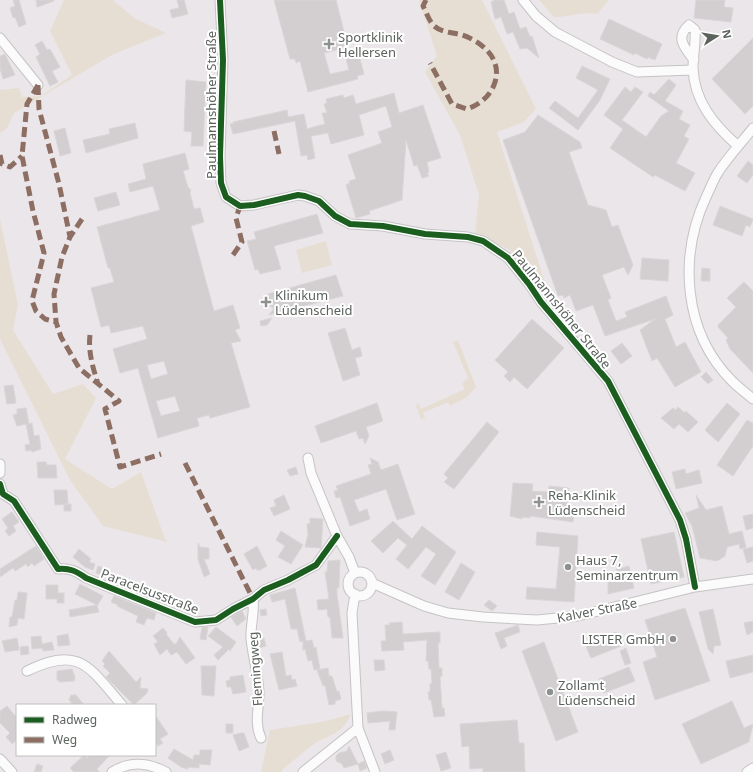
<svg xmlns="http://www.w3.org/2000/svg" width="753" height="772" font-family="'Noto Sans',sans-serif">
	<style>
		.green { fill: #e7ded3 }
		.building { fill: #d3cfd1; stroke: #dad5d8; fill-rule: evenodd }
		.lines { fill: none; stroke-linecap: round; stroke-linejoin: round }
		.street-casing { stroke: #c4c4c4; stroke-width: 11 }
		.street { stroke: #fcfbfc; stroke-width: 9 }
		.quiet { stroke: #8d6e63; stroke-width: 5; stroke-dasharray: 10 5; stroke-linecap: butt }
		.cycleway-casing { stroke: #fff; stroke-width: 8 }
		.cycleway { stroke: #1b5e20; stroke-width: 6 }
		.poi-dot { fill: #8e918e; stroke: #fff; stroke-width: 1.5 }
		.labels { text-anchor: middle; stroke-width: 4; stroke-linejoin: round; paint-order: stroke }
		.poi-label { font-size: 13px; fill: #5c635d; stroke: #fff; text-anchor: start }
		.street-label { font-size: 13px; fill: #5c635d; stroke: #fff }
	</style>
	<rect width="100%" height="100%" fill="#ebe6e9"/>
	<!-- green -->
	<path class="green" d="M64,0H113L134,18L166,33L112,55L14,113L7,128L0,133V90L19,88L22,97L41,96L72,75L50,31Z
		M419,0H482L536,109L524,122L497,132L547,289L508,249L475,234L479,195L460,135L425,72L437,56Z
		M539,0H609L597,14C583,11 569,17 554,17Z
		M0,219L18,305L13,330L53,394L83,384L96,398L65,459L112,489L141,472L165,539L168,542L103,526L70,480L0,339Z
		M326,241L332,265L302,273L296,250Z
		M458,340L476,387L467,397L450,406L448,402L423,413L425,418L421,419L416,406L418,403L421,409L465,389L462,384L464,381L468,378L453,342Z
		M351,714C342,736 328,734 311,746C301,754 292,762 282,770V772H261L270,730L322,722Z"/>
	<!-- building -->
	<path class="building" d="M13,0H19L26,24L19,27L15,17L13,18L10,8L15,6Z
		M36,0H54V1L37,7Z
		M177,0H184L188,14L172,18L170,10L179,8Z
		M274,0H336L348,47L324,53L330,74L349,70L345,55L358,52L364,74L357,76L358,79L308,92L300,61L296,63L295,59H290Z
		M495,0H504L509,14L514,12L520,29L526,27L530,37L532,36L539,58L527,48L520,49L513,32L507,34L501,17L495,19L491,2Z
		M696,0H725L724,7L733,8L731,22L694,18Z
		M609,19L662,44L655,60L648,57L647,59L635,53L634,55L600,39Z
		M753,38V106L745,114L712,79Z
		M42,41L47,50L50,49L60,67L52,71L58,82L50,86L36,57L40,54L35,45Z
		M5,54L15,75L3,79L0,69V56Z
		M582,66L610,79L600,100L578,130L549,108L555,101L578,118L598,90L576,78Z
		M669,79L676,85L665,101L683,111L679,119L690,125L684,136L689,139L676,163L695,173L685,191L655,175L653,177L610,148L623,129L604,115L625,87L631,92L635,87L643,92L622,120L646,137L661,116L669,111L648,96L650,92L654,95Z
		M186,80L206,82L203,146H191L192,132L184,131Z
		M394,93L399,113L423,105L441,158L427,162L429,172L427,173L429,176L422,178L417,165L414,166L406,140L402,200L369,211L370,214L356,218L346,185L350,183L349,181L356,179L348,155L382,143L378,132L392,127L386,106L359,115L364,135L331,144L328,133L311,136L315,158L308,160L307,155L301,156L295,121L233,134L230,124L234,123L233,122L287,110L288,117L304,114L307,129L317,126L325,124L322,113H327L324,104L327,103L326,99L343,95L344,98L353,95L356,104Z
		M538,115L580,142L582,148L569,152L588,205L606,210L612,227L618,225L633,265L628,275L624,267L602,275L611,298L608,300L616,321L627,317L625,312L666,296L673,315L665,319L676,347L685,342L701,372L675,387L657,358L652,361L640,330L655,319L605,336L593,305L576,311L570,295L564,298L563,295L558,296L503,140L525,132Z
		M135,123L138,138L86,153L83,140L110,134L109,129Z
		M65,128L71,153L60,156L54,131Z
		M185,153L189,169L183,171L188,187L191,190L190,193L194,209L200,208L204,222L191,226L214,311L233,305L240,328L235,330L241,341L231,343L250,407L210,418L209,415L197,418L199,426L158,438L138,368L120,373L113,349L147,339L143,326L111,333L109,325L101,327L91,288L114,282L110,268H108L97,227L160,210L153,186L130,192L128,184L146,179L143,164ZM164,361L168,374L151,379L147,365ZM175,396L180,411L161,416L156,401Z
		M748,161L753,165V175L747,183L737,176Z
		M116,192L120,205L98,211L94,198Z
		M720,206L753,219L750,227L746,225L742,236L713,225Z
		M317,214L323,233L274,246L281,269L260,274L258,269L255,270L247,241L256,239L254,232Z
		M642,258L669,260L668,281L640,279Z
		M702,268L710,269V281H701Z
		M336,275L343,296L269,315L274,308L270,306L268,294Z
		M744,282L753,291V373L730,349L726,340L728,338L718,327V325L736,307L727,298Z
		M272,318L267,325L261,326L260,321Z
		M532,319L564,348L527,389L514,377L510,382L504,376L508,372L495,360Z
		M345,328L352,350L360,347L362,356L355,358L360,375L343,381L328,333Z
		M622,343L632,356L621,364L611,351Z
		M706,372L713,380L708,384L701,377Z
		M13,385L16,403L7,404L4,386Z
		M377,403L383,421L366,427L369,436L365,444L363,438L359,439L356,431L321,443L315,426Z
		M727,403L740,414L718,442L705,430Z
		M678,407L685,413L686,411L698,422L688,432L679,424L674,429L661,418L673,408L676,410Z
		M26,408L29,424H27L32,423L34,436L39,435L41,449L32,452L31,450L26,451L25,445L30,444L26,424L17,426L13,415L17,414V409Z
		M747,420L753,423V446L733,476L717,465Z
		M487,422L499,432L454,489L444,482L448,478L444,474Z
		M370,458L378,462L381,470L398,464L415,514L397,520L386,489L354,500L359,512L367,509L370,519L350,526L340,497L336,498L334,491L338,490L336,486L371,474L368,465L372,464Z
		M37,462H46L47,465H56L57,478H38Z
		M296,467L298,474L290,476L287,470Z
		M685,469L686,474L699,470L702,483L676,489L672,472Z
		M513,483L533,484L532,491L548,492L549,486L569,488L566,513L574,514L573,522L530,516V518L522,517V519L510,516Z
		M54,490H67L68,504L55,505Z
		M284,495L290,509L274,516L270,508L276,506L274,500Z
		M696,495L706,510L722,506L729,534L742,531L746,547L740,549L739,544L727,547L725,556L717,561L700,558L692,526L685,513L699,508Z
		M64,504H71V511H64Z
		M12,512L19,522L13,526L16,531L9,536L5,531L8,528L2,519Z
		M753,514V528L746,530L743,516Z
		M310,518L323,519L321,548L305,547L308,534L307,524L310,523Z
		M393,521L412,539L422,526L456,552L435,585L421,576L436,554L426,547L408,569L396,559L407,545L398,538L383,553L371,541Z
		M281,531L303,545L291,564L278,557L285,546L276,540Z
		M537,532L578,536L574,602L526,599L527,587L556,589L560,547L536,545Z
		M674,532L684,577L651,584L641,539Z
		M198,543L200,547L209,548V559H204L210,574L204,577L198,559Z
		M36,546L44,559L34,566L32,563L28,567L26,564L15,571L13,568L0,577V569Z
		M257,546L267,566L260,570H257L256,568L253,570L244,554Z
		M753,547V561L747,563L743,549Z
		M79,549L91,559L89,562L95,564L93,570L85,567L73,557Z
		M340,560L339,588H337V594L343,638H332L330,617H328L327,609L318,610L317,600L329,599L325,572H327L328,561Z
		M461,563L475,572L459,600L445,592Z
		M98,566L111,571L109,577L96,573Z
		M629,566L634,588L608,594V582L619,580L616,569Z
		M80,584L103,596L97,606L99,612L70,617L69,610L97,605L75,594Z
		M46,585H58V593H64V603H57V599H46Z
		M295,588L306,641L312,640L314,648L316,647L320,669L314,670L312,660L308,661L305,649L303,650V641L300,642L297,629H291L285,599L272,602L270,595Z
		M18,592L27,593L24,619L18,618L17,625L9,627L10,617H12L15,600H17Z
		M114,596L156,613L154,620L147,618L144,625L136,622L138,616L117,606L118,605L111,602Z
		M489,600L497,606L492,611L484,605Z
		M685,608L710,681L655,700L643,662L657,657L645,620Z
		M266,609L267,615L261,616L260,610Z
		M713,609L721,645L714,646L713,654L708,649L699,612Z
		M242,611L246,619L237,626L231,617Z
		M753,621V632L747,635L744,623Z
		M402,622L403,634L440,632V643H438L439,668H442V676L440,677L442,708H444L445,716L434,717L431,700H429L428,692H430V684L432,683L431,669H429L428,661H426L427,640L403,642L404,650L382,651L381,641H386L385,625H390L389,623Z
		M518,625L520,632L504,638L507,646L501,649L495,633Z
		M202,627H208L206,640L200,639Z
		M216,627L236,642L230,651L229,649L218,660L214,655L223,647L208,636Z
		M163,628L167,633L166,634L174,644H176L180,637L195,658L186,664L177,652L171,655L167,649L160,655L154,644L158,642L153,636Z
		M616,632L621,646L591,658L585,644Z
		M68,634L70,645L58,646L57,636Z
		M41,636L42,644L52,642L54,650L43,651L42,648L32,649L31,637Z
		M17,638L19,650L5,652L2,641Z
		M264,638L266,646L259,648L257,639Z
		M544,642L578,732L556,741L522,651Z
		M28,646L29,654L21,655L20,647Z
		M626,648L631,663L625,665L620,651Z
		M109,651L136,682L141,677L140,688L148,689L147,693L134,705L106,677L110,673L103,666L105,664L102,661Z
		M282,652L286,676L291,675L292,680L295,679L297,686L279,690L270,654Z
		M753,655V672L730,678L726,661Z
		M374,660H384L385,670L375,671Z
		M201,666H216L214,696L202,695Z
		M629,667L635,681L604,693L599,679Z
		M328,668L329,676H332L337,692L339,691L341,699L335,701V704L329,705L325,685L323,686L317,670Z
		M72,669L75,677L74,681L60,682L57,680V671Z
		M243,675L246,692L233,694L231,687H227L226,681L230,680V677Z
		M71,695H76L84,705H73L69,700Z
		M732,701L744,728L753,724L749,742L701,764L682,724Z
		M7,706L17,718V740L12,744L6,737L10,733L0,723V711Z
		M383,711L397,712L395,730H389L390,721L368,723L367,713Z
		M155,715L168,734L160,739L163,743L158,746L155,742Z
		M517,720L519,743H524L525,772H483V768L470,769L469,746L462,747L460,724Z
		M226,724H233V733H226Z
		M241,733H244L249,747L239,751L233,735Z
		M349,746L358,764L344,768L342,764L336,761V756L339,753L347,751Z
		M174,749L193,760L194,755H200V750H212L210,765L199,764V768L188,767V769L181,767L168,758Z
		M390,750L394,760L385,764L381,754Z
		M446,752L451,768L441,771L436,755Z
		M84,755L87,758L91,755H110L97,769L99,772H74L70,768Z
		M364,761L367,768L360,771L358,764Z
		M37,764L43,766L41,772H34Z"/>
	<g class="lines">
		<defs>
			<path id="street" d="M220,0L223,60L220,156L221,183L226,197L240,206L254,205L298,195L305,196L319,201L335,216L350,224L383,226L425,234L468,237L483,241L508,258L529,284L541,302L608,381L680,520L686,539L695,587
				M523,0L536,16L555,32L612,62L637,72L693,70
				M0,38L38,85
				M694,60C684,47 675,38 689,25L695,30C696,43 693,55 693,68C694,101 714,125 738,146
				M753,128C742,142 729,156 719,171C714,178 711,187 707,195C678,256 683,332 732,381C739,388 746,393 753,399
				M308,458L311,473L337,536L349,557L355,573
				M0,464V473
				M0,484L3,494L14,501L58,569C70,568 76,571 86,578L195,622L216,620L233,609L253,599L264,590L288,580L316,565L337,536
				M348 584a12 12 0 1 1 24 0a12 12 0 1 1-24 0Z
				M372,583L424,606L448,613L483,617L537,620L578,616L695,587L753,579
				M355,594L352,613L358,728L375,772
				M253,599C255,613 250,626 251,639C253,657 258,674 259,692C259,708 254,724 261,738
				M27,671C80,645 89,667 122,705
				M0,759L12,772
				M112,772C130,761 147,762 166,772
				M303,772L358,728
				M747,772L753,768"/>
		</defs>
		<!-- street casing -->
		<use href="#street" class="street-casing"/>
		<!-- street -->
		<use href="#street" class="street"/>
		<!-- quiet -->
		<path class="quiet" d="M426,0L423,6C426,12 429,20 433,25C441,33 452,32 462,35C483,42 502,59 495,82C491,96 479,105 467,109L452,104L430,63
			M38,85L27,104L22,156L33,211L44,253L32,301L36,311L45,319L56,322
			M38,85L39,109L59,184L70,237
			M274,131L279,154
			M0,155L2,164L10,167L22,156
			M82,219L70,237L62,257L54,294L56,322L61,337L79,368L119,401L105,409L120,467L161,454
			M233,255L242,242L236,218L240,206
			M90,335C88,352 93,368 98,384
			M185,463L253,599"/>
		<defs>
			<path id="cycleway" d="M220,0L223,60L220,156L221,183L226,197L240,206L254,205L298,195L305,196L319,201L335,216L350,224L383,226L425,234L468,237L483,241L508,258L529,284L541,302L608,381L680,520L686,539L695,587
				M0,484L3,494L14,501L58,569C70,568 76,571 86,578L195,622L216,620L233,609L253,599L264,590L288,580L316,565L337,536"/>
		</defs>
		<!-- cycleway casing -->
		<use href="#cycleway" class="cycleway-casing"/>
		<!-- cycleway -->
		<use href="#cycleway" class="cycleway"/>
	</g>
	<!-- markers -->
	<g class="poi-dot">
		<path d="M327 38h4v4h4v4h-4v4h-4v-4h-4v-4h4z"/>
		<path d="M264 296h4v4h4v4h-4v4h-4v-4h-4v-4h4z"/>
		<path d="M537 496h4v4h4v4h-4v4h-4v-4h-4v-4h4z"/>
		<circle cx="568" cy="567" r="4"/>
		<circle cx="673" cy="639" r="4"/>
		<circle cx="550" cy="692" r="4"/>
	</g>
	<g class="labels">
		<!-- poi labels -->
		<g class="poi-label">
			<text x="338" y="42">Sportklinik<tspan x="338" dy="15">Hellersen</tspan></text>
			<text x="275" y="300">Klinikum<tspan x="275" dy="15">Lüdenscheid</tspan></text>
			<text x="548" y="500">Reha-Klinik<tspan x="548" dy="15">Lüdenscheid</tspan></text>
			<text x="576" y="565">Haus 7,<tspan x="576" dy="15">Seminarzentrum</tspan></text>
			<text x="665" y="644" text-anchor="end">LISTER GmbH</text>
			<text x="558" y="690">Zollamt<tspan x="558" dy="15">Lüdenscheid</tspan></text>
		</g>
		<!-- street labels -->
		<g class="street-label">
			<text transform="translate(211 105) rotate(-90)" y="5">Paulmannshöher Straße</text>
			<text transform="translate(562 309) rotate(51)" y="5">Paulmannshöher Straße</text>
			<text transform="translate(150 591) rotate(21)" y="5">Paracelsusstraße</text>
			<text transform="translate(597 610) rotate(-11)" y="5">Kalver Straße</text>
			<text transform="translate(255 669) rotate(-94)" y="5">Flemingweg</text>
		</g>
	</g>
	<!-- legend -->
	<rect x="16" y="704" width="140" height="52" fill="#ffffff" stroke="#bec1be"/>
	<rect x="24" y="717" width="20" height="6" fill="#1b5e20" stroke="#bec1be"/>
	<text x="52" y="724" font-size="12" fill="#5c635d">Radweg</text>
	<rect x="24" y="737" width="20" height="6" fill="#8d6e63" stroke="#bec1be"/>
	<text x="52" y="744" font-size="12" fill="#5c635d">Weg</text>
	<!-- north arrow -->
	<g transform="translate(717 36) rotate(78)" stroke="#ffffff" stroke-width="3" paint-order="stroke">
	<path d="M0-3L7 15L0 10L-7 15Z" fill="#5c635d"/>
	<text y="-6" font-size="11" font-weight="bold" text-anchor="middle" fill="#5c635d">N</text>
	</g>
</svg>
